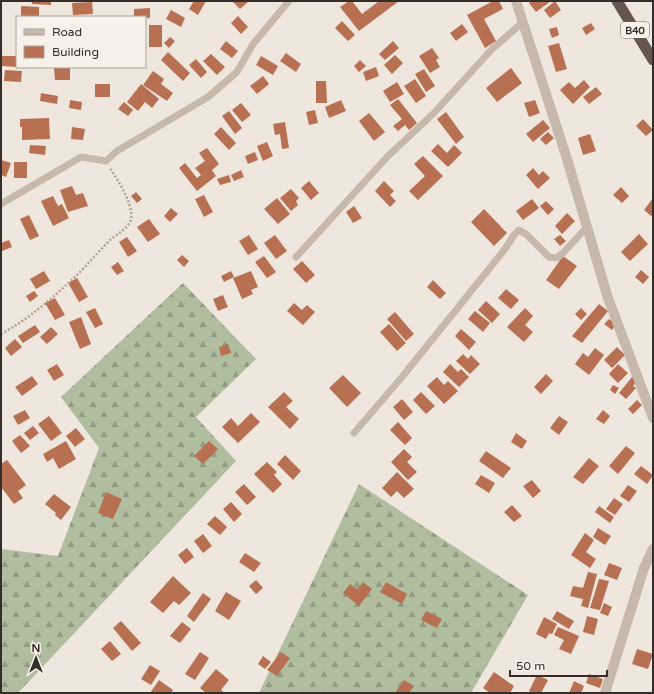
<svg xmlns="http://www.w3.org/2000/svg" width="654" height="694" font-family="'Varela Round',sans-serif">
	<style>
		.forest { fill: url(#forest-firs) }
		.building { fill: #b87052 }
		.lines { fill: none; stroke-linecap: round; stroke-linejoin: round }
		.path { stroke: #b2a295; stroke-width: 2.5; stroke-dasharray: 2 2; stroke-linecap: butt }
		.service { stroke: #c6b8aa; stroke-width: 7 }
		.minor { stroke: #c6b8aa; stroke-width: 10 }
		.trunk { stroke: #64564e; stroke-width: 11 }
		.labels { text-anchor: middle; stroke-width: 3; stroke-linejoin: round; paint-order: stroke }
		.shield { fill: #f7f1e9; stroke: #6e6863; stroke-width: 1 }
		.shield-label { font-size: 10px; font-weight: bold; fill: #342d29 }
	</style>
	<defs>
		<pattern id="forest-firs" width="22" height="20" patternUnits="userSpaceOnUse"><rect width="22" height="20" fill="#b1bd9f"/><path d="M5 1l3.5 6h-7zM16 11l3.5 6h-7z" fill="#919a82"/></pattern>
	</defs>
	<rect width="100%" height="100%" fill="#efe7dd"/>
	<!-- forest -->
	<path class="forest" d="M183,283L256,359L196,417L236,461L18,693H1V549L58,556L99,448L61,397Z
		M359,484L528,595L471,693H259Z"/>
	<!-- building -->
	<path class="building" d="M32,1H51V5L32,4Z
		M194,1H206L198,15L189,9Z
		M232,1H249L240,9Z
		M349,1H352L362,14L379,1H399L359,31L340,7Z
		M493,1H499L503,9L484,19L496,41L485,48L467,15Z
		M532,1H551L536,12L529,3Z
		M555,1L561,10L550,18L544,10Z
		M92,2L93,14L73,15L72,3Z
		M21,6L39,7V17H21Z
		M150,8V18L134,17V9Z
		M171,10L185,18L181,27L166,19Z
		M238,16L248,27L241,34L231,23Z
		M342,21L355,35L348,41L335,28Z
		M591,23L595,29L586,35L582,28Z
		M462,24L468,32L456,41L450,33Z
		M149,25H162V47H149Z
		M557,27L559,35L552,38L549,29Z
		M170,37L175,41L169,48L164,43Z
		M226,41L238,51L232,58L220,49Z
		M393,41L399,48L385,60L379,54Z
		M559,43L567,69L556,72L548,46Z
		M432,48L439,58L436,60L440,67L430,73L419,56Z
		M168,52L190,73L183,81L161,60Z
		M286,53L301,64L296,72L280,61Z
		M211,54L225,67L217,75L203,61Z
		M395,55L403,63L392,74L384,65Z
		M1,56H17V67L1,66Z
		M261,56L278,66L273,75L256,65Z
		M196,59L207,72L201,78L189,65Z
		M360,60L366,66L359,72L354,66Z
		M376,67L379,76L366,81L363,72Z
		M54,68H70V80H55Z
		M511,68L522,83L497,102L486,88Z
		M424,69L435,86L426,92L415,74Z
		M5,70L22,71L21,82L4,81Z
		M153,71L164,79L161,84L173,93L167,101L143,85Z
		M263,76L269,84L257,94L250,86Z
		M415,79L426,96L416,103L404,86Z
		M584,80L590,87L573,104L560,90L569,82L575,88Z
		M316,81H326L327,103H316Z
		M397,82L404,94L390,102L383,91Z
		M95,84H110V97H95Z
		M141,84L159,99L152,108L145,102L138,111L127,102Z
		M596,87L602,94L589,104L583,97Z
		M41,93L58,96L57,104L40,101Z
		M398,99L417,123L409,130L405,125L398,131L393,126L402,119L390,105Z
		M70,100L82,102L81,110L69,108Z
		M341,100L346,111L329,118L325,107Z
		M535,100L540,113L529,117L524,103Z
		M124,102L133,110L128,116L118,109Z
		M241,103L251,115L242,122L232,110Z
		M315,110L318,123L309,125L306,112Z
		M229,111L242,128L235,134L222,116Z
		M446,112L464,137L456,144L437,119Z
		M369,113L385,132L374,141L359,121Z
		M49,118L50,139L22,140V127H20V119Z
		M643,119L653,130L646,136L636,126Z
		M543,120L550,128L533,142L526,134Z
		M285,122L289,148L282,149L280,134L275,135L273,124Z
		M72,127L85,129L83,140L71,139Z
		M221,127L236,143L229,150L214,134Z
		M548,132L554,138L546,145L540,139Z
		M590,134L596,151L583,155L578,138Z
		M267,142L273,156L263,161L257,146Z
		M438,144L447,153L454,145L462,153L448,167L431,151Z
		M30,145L46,146L45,155L29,153Z
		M207,148L219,164L212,170L216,176L197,191L179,168L185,163L197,178L201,175L195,168L205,161L199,153Z
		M255,152L258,160L248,164L245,156Z
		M423,156L443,176L418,200L409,191L425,176L414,164Z
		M1,160L11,163L6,177L1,175Z
		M14,162H27V178H14Z
		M533,168L539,175L543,171L550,178L538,189L526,175Z
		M241,170L244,177L234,181L231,175Z
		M229,175L231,182L220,185L217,179Z
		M309,181L319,193L311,200L301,188Z
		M384,181L394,191L390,195L396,201L390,207L375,191Z
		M72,186L76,195L83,193L88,206L68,212L60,190Z
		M621,187L629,196L622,203L613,195Z
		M291,189L299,198L296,201L298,205L291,211L280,198Z
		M136,192L142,199L137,203L131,196Z
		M204,195L213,212L204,217L195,199Z
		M53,196L58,206L62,204L69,218L53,226L41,201Z
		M277,198L290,214L278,224L264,209Z
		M653,198V214L651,216L644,210Z
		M532,199L539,208L523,220L516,211Z
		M546,201L554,209L548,215L540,206Z
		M354,206L362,218L353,223L346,212Z
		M171,208L178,214L170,222L164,216Z
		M484,209L507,233L494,246L471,222Z
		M567,213L575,221L562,234L555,226Z
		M29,215L39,236L30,240L20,219Z
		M149,219L160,234L148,242L137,227Z
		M639,234L648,244L630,261L621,252Z
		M249,235L258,249L248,255L239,241Z
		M275,235L287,251L276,259L264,243Z
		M560,235L566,241L560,246L554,239Z
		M127,237L137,251L128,257L119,242Z
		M9,240L12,247L2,251L1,243Z
		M182,255L189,261L184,267L177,260Z
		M264,256L276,272L267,278L255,262Z
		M563,256L577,266L559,289L546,280Z
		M302,261L315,275L306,283L293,269Z
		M118,262L124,271L117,275L111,267Z
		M641,270L649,277L643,284L635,277Z
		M44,271L50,281L36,289L30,279Z
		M231,271L234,277L224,282L221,276Z
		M251,271L258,287L251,290L253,294L242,299L233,278Z
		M77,278L88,297L79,302L68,283Z
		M433,280L446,293L440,299L427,287Z
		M506,289L519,300L511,309L498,298Z
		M34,291L38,296L30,302L26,296Z
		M223,295L228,307L218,311L213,299Z
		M55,298L65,315L55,320L45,303Z
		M486,301L500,314L492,323L478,310Z
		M294,303L302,310L307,305L315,312L303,325L287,311Z
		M599,304L608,311L582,343L572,336Z
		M95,308L103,324L95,328L86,312Z
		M525,308L533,316L525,325L533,332L524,342L507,327Z
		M581,308L587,314L581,320L575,314Z
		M475,311L490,323L483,332L468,319Z
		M395,312L414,334L406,341L387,319Z
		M81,317L91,344L80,349L69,322Z
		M609,319L616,324L612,330L604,324Z
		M389,324L406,343L397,351L380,332Z
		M35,325L40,332L23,343L18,336Z
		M51,327L58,334L47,344L40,337Z
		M461,329L476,342L469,350L455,336Z
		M15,339L22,347L11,356L5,348Z
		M228,344L231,353L221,356L219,347Z
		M617,347L625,355L612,368L604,360Z
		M595,348L604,355L589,375L575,364L583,353L588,357Z
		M463,354L468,359L471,355L480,364L470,374L456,361Z
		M57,364L64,375L54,381L47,370Z
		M450,364L458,372L461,369L469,377L459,387L443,372Z
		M618,364L628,373L618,383L609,374Z
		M546,374L553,381L541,394L534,387Z
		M343,375L361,393L347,407L329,388Z
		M32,376L38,384L22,396L15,387Z
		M437,377L444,385L448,381L458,391L444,404L427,386Z
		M632,377L637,381L633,386L636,388L626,399L619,393Z
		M613,385L619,388L615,394L610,390Z
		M284,392L293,401L286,407L299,419L290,429L268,407Z
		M421,392L435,406L426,414L413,400Z
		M402,399L413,412L404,420L393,407Z
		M637,400L642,405L633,414L628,409Z
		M25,410L30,418L18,425L13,416Z
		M603,410L610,416L604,424L596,419Z
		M251,413L260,422L238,443L222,427L231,418L238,426Z
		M49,416L62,433L51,441L38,424Z
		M559,416L568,422L559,435L550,428Z
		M398,422L412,438L405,445L390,430Z
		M33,426L39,433L30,440L24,433Z
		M76,428L85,439L75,447L66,436Z
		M516,433L527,441L522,449L511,442Z
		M20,435L30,446L21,453L12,441Z
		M66,441L76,459L59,469L53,458L47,462L43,454Z
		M209,441L218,449L203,464L194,456Z
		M626,446L635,453L618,474L609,466Z
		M404,449L412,457L407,462L417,472L408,480L391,462Z
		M486,451L511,468L503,478L479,461Z
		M285,455L301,471L293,480L277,464Z
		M589,458L599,466L583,484L573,477Z
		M7,460L26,485L18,491L23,498L14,504L1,487V464Z
		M267,462L277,472L274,475L282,484L273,493L254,474Z
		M641,466L653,475L647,484L634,474Z
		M397,472L414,489L404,498L397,491L391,497L382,488Z
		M481,475L495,483L489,493L475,484Z
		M532,480L541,491L533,498L523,486Z
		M244,484L256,497L247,505L235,492Z
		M628,485L637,491L629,502L620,496Z
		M106,492L122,499L113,519L98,513Z
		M54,494L71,507L61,520L55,515L56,513L45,504Z
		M614,498L623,504L615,515L606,509Z
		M231,502L242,514L234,522L223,509Z
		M512,505L522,516L514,522L504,512Z
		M599,506L614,517L610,523L595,512Z
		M215,516L227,527L220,535L207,524Z
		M598,528L611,536L605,545L593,537Z
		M585,533L594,540L586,552L596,559L590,568L571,555Z
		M203,534L212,546L203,553L194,541Z
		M187,548L194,557L185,564L178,555Z
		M245,553L261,563L254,572L239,562Z
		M609,563L622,568L617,580L604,575Z
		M588,572L597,574L588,608L581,606L583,599L570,596L573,586L583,588Z
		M173,576L191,593L179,605L174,601L163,613L150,602Z
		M599,579L609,581L600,610L590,608Z
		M256,580L263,588L256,594L249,586Z
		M363,582L372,589L359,606L343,593L350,584L357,589Z
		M386,582L407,594L402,604L380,592Z
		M226,592L241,601L229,620L215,611Z
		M203,593L211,599L194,622L187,616Z
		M604,603L612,607L608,616L600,613Z
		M426,611L442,619L437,628L421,620Z
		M557,611L574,621L569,629L552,619Z
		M587,616L598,619L594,635L583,632Z
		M544,617L557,624L552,634L549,633L546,639L536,634Z
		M121,621L141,643L132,651L113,628Z
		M182,622L191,629L180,643L170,636Z
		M558,627L579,636L571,654L559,649L564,640L554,635Z
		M110,641L121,654L112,661L101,649Z
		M637,649L653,654L648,669L632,664Z
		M200,652L209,658L195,680L185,674Z
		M281,652L290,658L277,676L267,670Z
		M263,656L271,662L265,669L258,664Z
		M150,665L160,671L151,685L141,679Z
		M216,669L229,680L221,690L225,693H206L200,688Z
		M494,672L514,686L510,693H490L483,688Z
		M589,674L603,679L600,688L586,683Z
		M537,675L548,680L541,693H532L529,691Z
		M159,680L173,690L171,693H150Z
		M404,680L414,686L409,693H395Z
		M574,681L584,686L581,693H569Z"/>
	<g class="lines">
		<!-- path -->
		<path class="path" d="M1,334C29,319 55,296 78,274C89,263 99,251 110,240C117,234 129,228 131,219C134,204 118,181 110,168"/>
		<!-- service -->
		<path class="service" d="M1,204L81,157L106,161L117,151L208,97L237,72L253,44L289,1
			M296,257L388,156L434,113L492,49L523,22
			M354,433L402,377L460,305L505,249L514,235L519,230L527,235L549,257L557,258L563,253L587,227"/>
		<!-- minor -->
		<path class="minor" d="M516,1L567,159L607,295L653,418
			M605,693L644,568L653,549"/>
		<!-- trunk -->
		<path class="trunk" d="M617,1L653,60"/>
	</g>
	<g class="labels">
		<!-- shield labels -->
		<rect class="shield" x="621" y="22" width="28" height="16" rx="3"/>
		<g class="shield-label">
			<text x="635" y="34">B40</text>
		</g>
	</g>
	<!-- border -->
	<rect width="654" height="694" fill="none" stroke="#342d29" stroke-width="4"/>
	<!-- legend -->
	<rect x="16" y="16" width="130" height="52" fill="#f7f1e9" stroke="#a9a39c"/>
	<rect x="24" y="29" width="20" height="6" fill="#c6b8aa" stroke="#a9a39c"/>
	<text x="52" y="36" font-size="12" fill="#342d29">Road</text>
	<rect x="24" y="46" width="20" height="12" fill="#b87052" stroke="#a9a39c"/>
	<text x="52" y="56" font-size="12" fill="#342d29">Building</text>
	<!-- north arrow -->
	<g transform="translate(36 658)" stroke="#f7f1e9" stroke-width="3" paint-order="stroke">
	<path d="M0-3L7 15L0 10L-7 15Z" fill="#342d29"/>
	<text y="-6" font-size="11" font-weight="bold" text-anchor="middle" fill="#342d29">N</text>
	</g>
	<!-- scale -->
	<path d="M510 670v6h97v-6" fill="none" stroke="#342d29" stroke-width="2"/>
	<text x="516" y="670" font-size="12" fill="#342d29" stroke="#f7f1e9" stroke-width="3" paint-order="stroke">50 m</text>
</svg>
